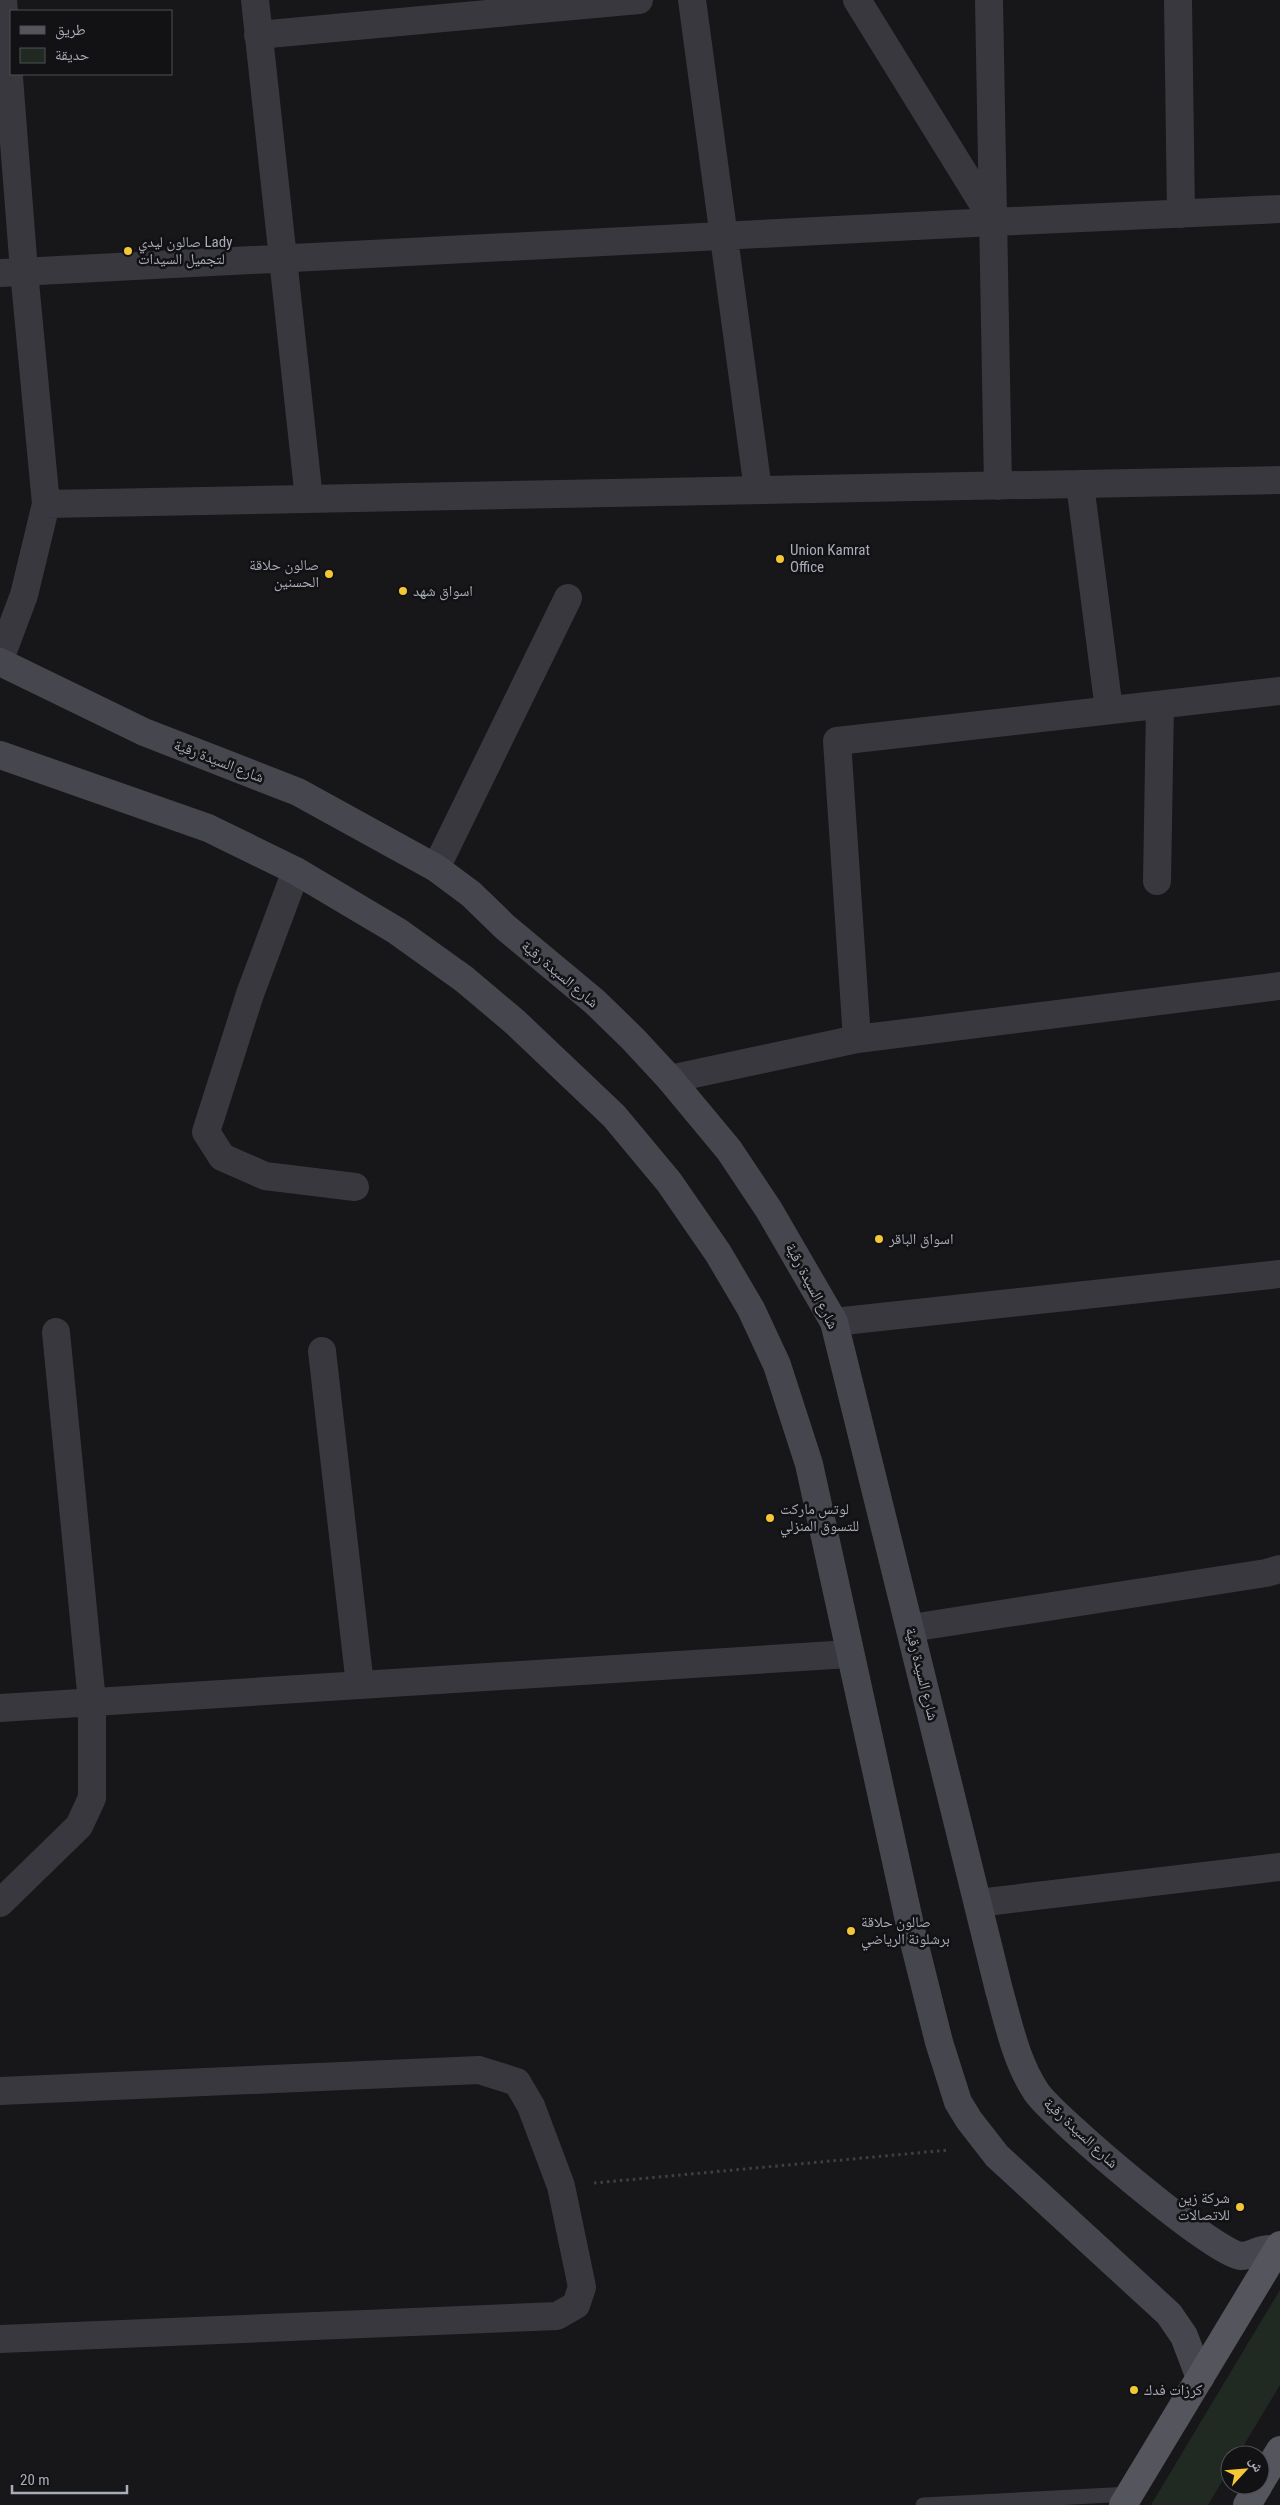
<svg xmlns="http://www.w3.org/2000/svg" width="1280" height="2505" font-family="'Roboto Condensed','Noto Naskh Arabic',sans-serif">
	<style>
		.green { fill: #212923 }
		.lines { fill: none; stroke-linecap: round; stroke-linejoin: round }
		.path { stroke: #3e3f45; stroke-width: 3; stroke-dasharray: 2.5 4; stroke-linecap: butt }
		.lane { stroke: #38383e; stroke-width: 15 }
		.street { stroke: #38383e; stroke-width: 28 }
		.secondary { stroke: #46474e; stroke-width: 28 }
		.primary { stroke: #54555d; stroke-width: 28 }
		.poi-dot { fill: #f3c735; stroke: #121214; stroke-width: 2 }
		.labels { text-anchor: middle; stroke-width: 5; stroke-linejoin: round; paint-order: stroke }
		.poi-label { font-size: 15px; fill: #a9acb9; stroke: #121214; text-anchor: start }
		.street-label { font-size: 15px; fill: #a9acb9; stroke: #121214 }
	</style>
	<rect width="100%" height="100%" fill="#171719"/>
	<!-- green -->
	<path class="green" d="M1280,2290V2385L1238,2455H1230V2468L1208,2505H1151Z"/>
	<g class="lines">
		<!-- path -->
		<path class="path" d="M594,2183L949,2150"/>
		<!-- lane -->
		<path class="lane" d="M923,2505L1130,2494"/>
		<!-- street -->
		<path class="street" d="M255,0L309,499
			M692,0L758,490
			M857,0L993,220
			M989,0L998,486
			M1178,0L1181,214
			M258,35L639,0
			M0,273L993,222L1280,209
			M1080,484L1109,710
			M46,504L1280,480
			M0,659L24,595L46,504L24,271L3,0
			M436,868L568,598
			M296,871L250,994L206,1132L222,1157L265,1176L355,1187
			M1157,881L1160,705
			M857,1039L837,741L1280,691
			M670,1079L857,1039L1280,986
			M834,1322L1280,1274
			M322,1351L360,1685
			M911,1628L1266,1573L1280,1569
			M0,1708L849,1654
			M0,1903L79,1826L92,1798V1702L56,1332
			M978,1903L1280,1867
			M0,2091L479,2070L517,2082L531,2106L561,2186L582,2287L576,2305L557,2316L0,2339"/>
		<!-- secondary -->
		<path class="secondary" d="M0,662L144,732L298,792L436,868L471,894L505,927L595,1002L633,1039L670,1079L729,1150L769,1210L834,1322L999,1990C1009,2025 1016,2062 1037,2093C1057,2120 1214,2254 1241,2256C1248,2256 1253,2253 1259,2251C1265,2248 1272,2249 1278,2249
			M0,755L208,828L296,871L397,931L464,979L515,1022L614,1116L669,1182L718,1253L751,1309L777,1365L809,1464L912,1934L939,2042L958,2102L969,2120L997,2156L1169,2314L1184,2336L1200,2378"/>
		<!-- primary -->
		<path class="primary" d="M1260,2483L1280,2450
			M1123,2505L1280,2245
			M1247,2505L1259,2485"/>
	</g>
	<!-- markers -->
	<g class="poi-dot">
		<circle cx="128" cy="251" r="5"/>
		<circle cx="780" cy="559" r="5"/>
		<circle cx="329" cy="574" r="5"/>
		<circle cx="403" cy="591" r="5"/>
		<circle cx="879" cy="1239" r="5"/>
		<circle cx="770" cy="1518" r="5"/>
		<circle cx="851" cy="1931" r="5"/>
		<circle cx="1240" cy="2207" r="5"/>
		<circle cx="1134" cy="2390" r="5"/>
	</g>
	<g class="labels">
		<!-- poi labels -->
		<g class="poi-label">
			<text x="138" y="247">صالون ليدي Lady<tspan x="138" dy="17">لتجميل السيدات</tspan></text>
			<text x="790" y="555">Union Kamrat<tspan x="790" dy="17">Office</tspan></text>
			<text x="319" y="570" text-anchor="end">صالون حلاقة<tspan x="319" dy="17">الحسنين</tspan></text>
			<text x="413" y="596">اسواق شهد</text>
			<text x="889" y="1244">اسواق الباقر</text>
			<text x="780" y="1514">لوتس ماركت<tspan x="780" dy="17">للتسوق المنزلي</tspan></text>
			<text x="861" y="1927">صالون حلاقة<tspan x="861" dy="17">برشلونة الرياضي</tspan></text>
			<text x="1230" y="2203" text-anchor="end">شركة زين<tspan x="1230" dy="17">للاتصالات</tspan></text>
			<text x="1144" y="2395">كرزات فدك</text>
		</g>
		<!-- street labels -->
		<g class="street-label">
			<text transform="translate(219 761) rotate(21)" y="5">شارع السيدة رقية</text>
			<text transform="translate(560 974) rotate(40)" y="5">شارع السيدة رقية</text>
			<text transform="translate(812 1286) rotate(62)" y="5">شارع السيدة رقية</text>
			<text transform="translate(922 1674) rotate(76)" y="5">شارع السيدة رقية</text>
			<text transform="translate(1081 2133) rotate(43)" y="5">شارع السيدة رقية</text>
		</g>
	</g>
	<!-- legend -->
	<rect x="10" y="10" width="162" height="65" fill="#121214" stroke="#4e5056"/>
	<rect x="20" y="26" width="25" height="8" fill="#54555d" stroke="#4e5056"/>
	<text x="55" y="35" font-size="15" fill="#a9acb9">طريق</text>
	<rect x="20" y="48" width="25" height="15" fill="#212923" stroke="#4e5056"/>
	<text x="55" y="60" font-size="15" fill="#a9acb9">حديقة</text>
	<!-- north arrow -->
	<g transform="translate(1245 2470) rotate(64)"><circle r="24" fill="#121214" stroke="#4e5056"/>
	<path d="M0-4L9 19L0 12L-9 19Z" fill="#f3c735"/>
	<text y="-8" font-size="14" font-weight="bold" text-anchor="middle" fill="#a9acb9">ش</text>
	</g>
	<!-- scale -->
	<path d="M12 2485v8h115v-8" fill="none" stroke="#a9acb9" stroke-width="2.5"/>
	<text x="20" y="2485" font-size="15" fill="#a9acb9" stroke="#121214" stroke-width="4" paint-order="stroke">20 m</text>
</svg>
